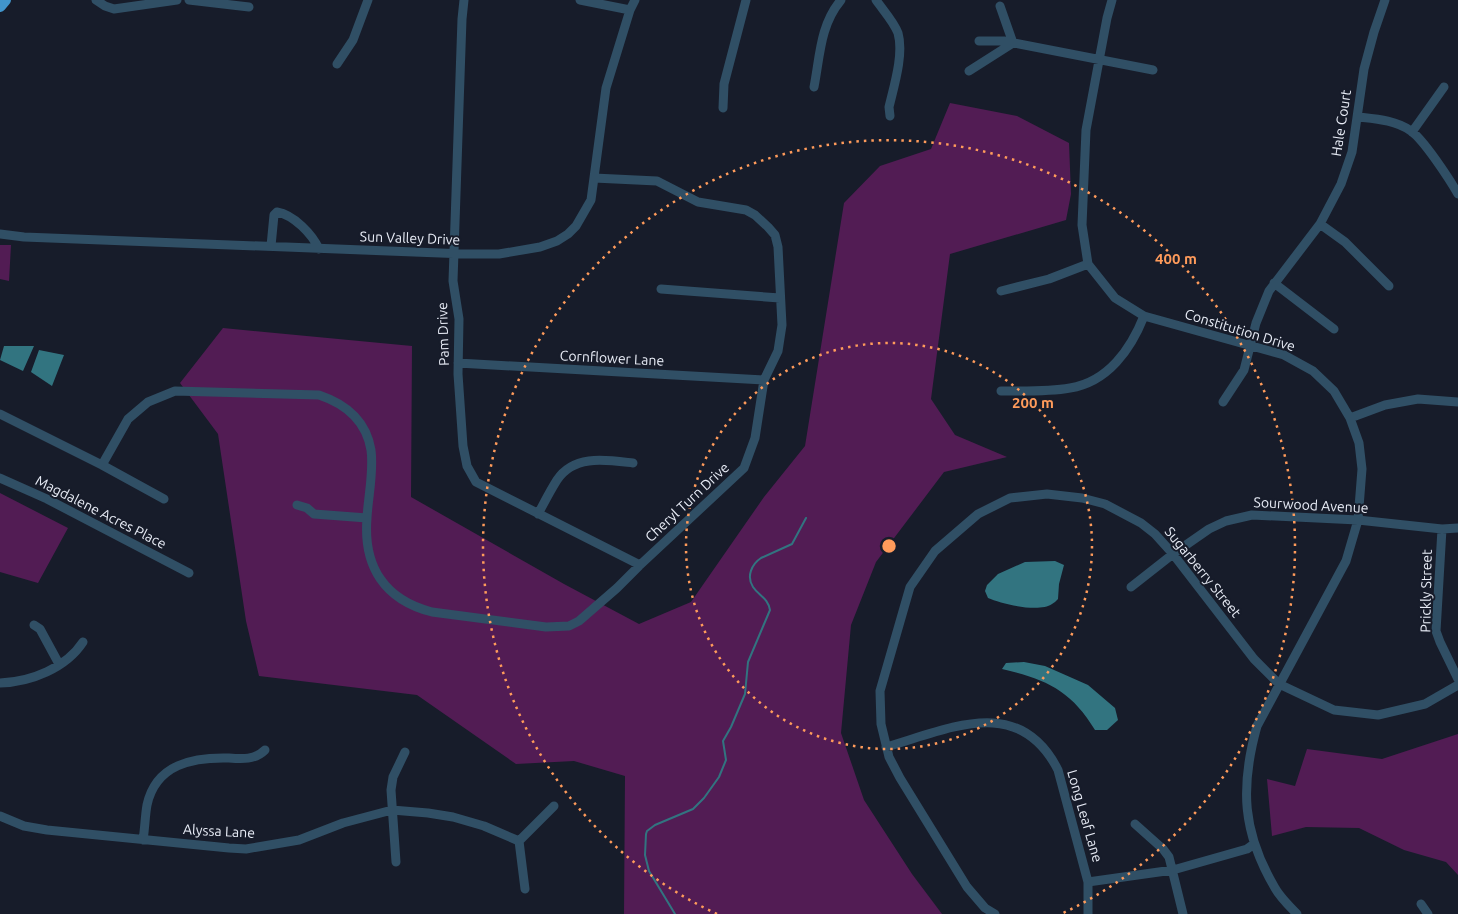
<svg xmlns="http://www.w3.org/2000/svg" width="1458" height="914" font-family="Ubuntu,sans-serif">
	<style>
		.green { fill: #521c54 }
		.water { fill: #327480 }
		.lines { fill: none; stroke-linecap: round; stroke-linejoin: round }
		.stream { stroke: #327480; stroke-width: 2 }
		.minor { stroke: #304f65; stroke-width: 9 }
		.highway { stroke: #4195cc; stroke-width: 12 }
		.ring { fill: none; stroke: #ff9b5b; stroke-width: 2.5; stroke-dasharray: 2.5 5 }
		.labels { text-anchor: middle; stroke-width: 4; stroke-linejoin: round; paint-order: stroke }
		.street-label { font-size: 14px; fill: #e9edf7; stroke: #171c2a }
		.centre { fill: #ff9b5b; stroke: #171c2a; stroke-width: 2.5 }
		.ring-label { font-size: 15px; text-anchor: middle; font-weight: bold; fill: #ff9b5b; stroke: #171c2a; stroke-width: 4; stroke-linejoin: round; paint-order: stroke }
	</style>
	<rect width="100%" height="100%" fill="#171c2a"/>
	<!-- green -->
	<path class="green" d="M950,103L1017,116L1069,143L1071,194L1066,220L950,254L931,399L955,435L1007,457L944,472L876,562L851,625L841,733L864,800L912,874L942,914H624L625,776L574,761L516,764L417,695L259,676L246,621L218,434L180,383L223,328L412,346L411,497L564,584L639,624L691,602L764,497L805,446L844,203L880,166L931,149Z
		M0,245H11L9,281L0,279Z
		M0,493L68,528L38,583L0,572Z
		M1458,734V875L1446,862L1404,850L1359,828L1306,827L1272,836L1267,779L1295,786L1307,749L1382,759Z"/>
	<!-- water -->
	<path class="water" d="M4,346H34L23,371L0,360Z
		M39,350L64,355L52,386L31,372Z
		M1055,561L1064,565L1059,584L1058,599C1056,601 1054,603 1052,604C1039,613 1002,604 988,598L985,591L987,585L998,574L1025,562Z
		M1024,662L1045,666L1088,685L1115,708L1118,720L1107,730H1095C1071,690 1045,679 1002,669L1006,663Z"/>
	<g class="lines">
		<!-- stream -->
		<path class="stream" d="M675,914L649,871L645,855L646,834L647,831L655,825L693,809L704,798L719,777L726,760L723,741L731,727L745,694L748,662L770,610C768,598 759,596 753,587C746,576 752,564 761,558L792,544L806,518"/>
		<!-- minor -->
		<path class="minor" d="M96,0L105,6L114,9L177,0
			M189,0L249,7
			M464,0L462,19L453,281L459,319L458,374L463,446L467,466L476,482L640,565
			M580,0L630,10
			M876,0C883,10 894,22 898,33C904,54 894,86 889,107L890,116
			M1112,0L1107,18L1086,130L1082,225L1088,264L1115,298L1144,316L1284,355L1313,371L1334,391L1350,418L1359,443L1362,469L1358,520L1346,561L1257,726C1240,787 1242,832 1275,888C1280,897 1289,906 1297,914
			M1000,6L1013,43
			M979,41H1004L1153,70
			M337,64L353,40L368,0
			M969,71L1013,43
			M814,87C820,56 820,25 841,0
			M723,108L724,84L746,0
			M1358,117C1376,119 1395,120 1411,131C1424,140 1450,180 1458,194
			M1412,132L1444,87
			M1320,224L1345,242L1389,286
			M0,234L24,237L466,254H499L540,247L557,241L568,234L576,226L591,200L606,88L630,10L635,0
			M271,246L274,215L277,212C294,215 312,234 319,249
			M1274,283L1334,329
			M661,289L780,298
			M1001,291L1049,279L1088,264
			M458,363L764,380
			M1001,391C1024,391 1048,392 1070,388C1108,382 1131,349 1144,316
			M1223,402L1244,370L1256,323L1269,291L1320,224L1341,184L1352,152L1364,69L1374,32L1385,0
			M0,414L102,465L164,499
			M1350,418L1385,405L1418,399L1458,402
			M102,465L128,419L148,402L175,391L319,395C346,404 366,420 371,450C374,472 368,497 367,518C363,567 385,600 432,612L546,627L569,626L579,621L617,588L640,565L744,468L755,438L764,380L778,351L782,325L778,247L775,235L768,227L755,215L746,210L698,202L657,181L594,178
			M0,478L47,499L189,573
			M297,505L307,508L314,514L367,518
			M538,514C544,503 550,491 557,480C574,454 607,460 633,463
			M1442,529L1436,631L1440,642L1458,679
			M1131,587L1173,554L1209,529L1226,521L1252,515L1358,520L1442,529L1458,528
			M34,625L40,629L59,664
			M0,683C31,682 66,668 83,642
			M886,747C949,729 1019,693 1058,770L1088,882V914
			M0,816L24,826L47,830L229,848L246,849L299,840L343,823L392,810L428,813L453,817L484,826L519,841
			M1135,824L1163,849L1169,857L1183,914
			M143,840C145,828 145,816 147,805C156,764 193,757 229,758C242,759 255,760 265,750
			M519,841L554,806
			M519,841L525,889
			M396,862L391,790L393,777L405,752
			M1088,882L1173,870L1247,849L1254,844
			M1421,904L1428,914
			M995,914L985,908L967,887L900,778L889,757L881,724L880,691L910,587L935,551L978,514L1010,498L1047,494L1082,498L1105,504L1141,523L1155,534L1173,554L1254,659L1279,684L1334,710L1378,715L1425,704L1458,685"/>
		<!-- highway -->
		<path class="highway" d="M0,6L5,0"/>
	</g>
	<!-- distance rings -->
	<g class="ring">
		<circle cx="889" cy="546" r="203"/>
		<path d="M717 914A406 406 0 1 1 1061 914"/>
	</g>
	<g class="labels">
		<!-- street labels -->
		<g class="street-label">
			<text transform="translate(1341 123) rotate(-81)" y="5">Hale Court</text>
			<text transform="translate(410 238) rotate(2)" y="5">Sun Valley Drive</text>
			<text transform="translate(1240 330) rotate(17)" y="5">Constitution Drive</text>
			<text transform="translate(443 334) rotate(-92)" y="5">Pam Drive</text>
			<text transform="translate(612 358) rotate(3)" y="5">Cornflower Lane</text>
			<text transform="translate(687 502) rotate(-43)" y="5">Cheryl Turn Drive</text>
			<text transform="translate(1311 505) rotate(3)" y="5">Sourwood Avenue</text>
			<text transform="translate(101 512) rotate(27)" y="5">Magdalene Acres Place</text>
			<text transform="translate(1203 572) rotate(51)" y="5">Sugarberry Street</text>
			<text transform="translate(1426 591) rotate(-89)" y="5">Prickly Street</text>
			<text transform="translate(1085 816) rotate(74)" y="5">Long Leaf Lane</text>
			<text transform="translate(219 831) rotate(3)" y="5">Alyssa Lane</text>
		</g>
	</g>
	<circle cx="889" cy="546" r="8" class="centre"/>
	<g class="ring-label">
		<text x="1176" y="264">400 m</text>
		<text x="1033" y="408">200 m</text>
	</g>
</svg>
